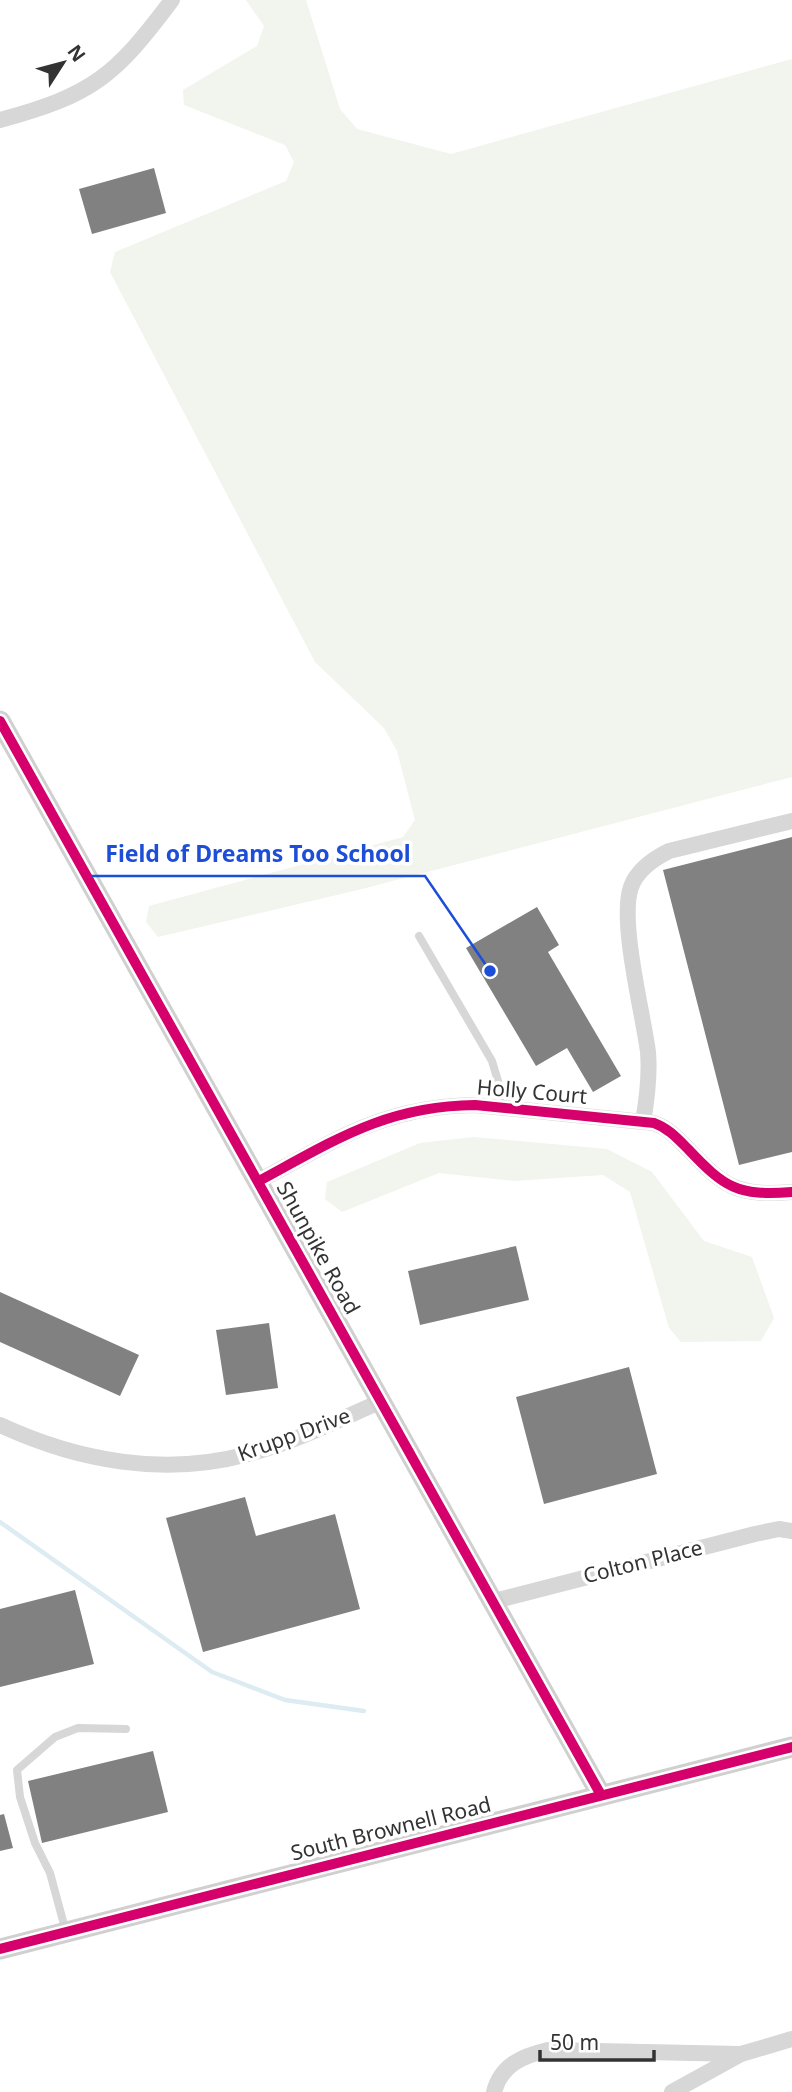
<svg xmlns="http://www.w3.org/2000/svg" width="792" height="2092" font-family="'Noto Sans',sans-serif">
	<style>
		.green { fill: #f1f5ed }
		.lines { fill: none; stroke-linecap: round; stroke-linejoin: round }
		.stream { stroke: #ddebf3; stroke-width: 4.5 }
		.building { fill: #818181 }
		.lane { stroke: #d7d7d7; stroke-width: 8 }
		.street { stroke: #d7d7d7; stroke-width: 16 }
		.secondary { stroke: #d0d0d0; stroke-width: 21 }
		.cycleway-casing { stroke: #fff; stroke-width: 15 }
		.cycleway { stroke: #d6006c; stroke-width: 10 }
		.labels { text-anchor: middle; stroke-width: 7; stroke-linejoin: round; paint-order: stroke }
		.street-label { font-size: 21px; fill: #333; stroke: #fff }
		.leader { fill: none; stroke: #1d4ed8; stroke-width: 2.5 }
		.callout-dot { fill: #1d4ed8; stroke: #fff; stroke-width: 2.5 }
		.callout-label { font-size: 23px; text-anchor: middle; font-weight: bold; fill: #1d4ed8; stroke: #fff; stroke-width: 7; stroke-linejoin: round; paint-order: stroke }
	</style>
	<rect width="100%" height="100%" fill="#fff"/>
	<!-- green -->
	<path class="green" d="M246,0H306L340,109L357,129L451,154L792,59V777L358,890L158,937L146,922L149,906L403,837L415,820L397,751L384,728L315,662L110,272L115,252L286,181L294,162L285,145L184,105L183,90L257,46L264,26Z
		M474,1137L607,1149L652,1172L704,1241L752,1257L774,1318L761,1341L681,1342L669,1328L630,1192L603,1175L514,1181L439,1173L342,1212L325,1199L327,1182L420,1143Z"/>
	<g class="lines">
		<!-- stream -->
		<path class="stream" d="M0,1522L212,1672L285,1700L364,1711"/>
	</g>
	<!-- building -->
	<path class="building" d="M154,168L166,213L92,234L79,189Z
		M792,837V1152L739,1165L663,870Z
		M537,907L559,945L548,952L621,1076L593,1092L567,1048L536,1066L466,948Z
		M516,1246L529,1300L420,1325L408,1271Z
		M0,1292L139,1355L120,1396L0,1342Z
		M269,1323L278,1388L226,1395L216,1330Z
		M629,1367L657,1474L544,1504L516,1397Z
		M245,1497L256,1536L335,1514L360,1609L203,1652L166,1518Z
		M75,1590L94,1664L0,1687V1609Z
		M153,1751L168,1812L42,1843L28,1781Z
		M4,1814L13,1848L0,1851V1815Z"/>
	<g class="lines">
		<!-- lane -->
		<path class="lane" d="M419,936L492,1061L501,1091L500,1107
			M66,1932L50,1873L35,1843L20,1797L17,1770L55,1737L78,1728L126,1729"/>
		<!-- street -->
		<path class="street" d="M0,120C93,95 115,76 172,0
			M643,1122C647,1099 650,1076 648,1052C643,1013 619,921 631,887C637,870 653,859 669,851L792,821
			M259,1181C335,1140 386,1106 475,1105L654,1123C668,1128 677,1138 688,1149C725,1188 737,1196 792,1192
			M0,1425C78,1461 164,1477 248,1454C295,1442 338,1420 382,1401
			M494,1601L755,1534L779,1529L792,1531
			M494,2092C501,2065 522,2056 548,2050L741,2054
			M672,2092L741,2054L792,2039"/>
		<!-- secondary -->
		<path class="secondary" d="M0,721L601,1795
			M0,1949L792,1747"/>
		<defs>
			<path id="cycleway" d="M0,721L601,1795
				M259,1181C335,1140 386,1106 475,1105L654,1123C668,1128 677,1138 688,1149C725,1188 737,1196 792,1192
				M0,1949L792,1747"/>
		</defs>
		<!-- cycleway casing -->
		<use href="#cycleway" class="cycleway-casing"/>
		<!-- cycleway -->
		<use href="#cycleway" class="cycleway"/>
	</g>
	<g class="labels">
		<!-- street labels -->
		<g class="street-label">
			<text transform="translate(532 1092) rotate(5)" y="7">Holly Court</text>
			<text transform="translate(318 1248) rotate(61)" y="7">Shunpike Road</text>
			<text transform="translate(294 1435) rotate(-20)" y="7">Krupp Drive</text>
			<text transform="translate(643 1562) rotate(-14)" y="7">Colton Place</text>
			<text transform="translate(391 1829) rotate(-14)" y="7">South Brownell Road</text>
		</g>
	</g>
	<!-- callouts -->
	<path class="leader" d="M490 971L425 876H91"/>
	<circle class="callout-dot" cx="490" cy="971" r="7"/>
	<g class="callout-label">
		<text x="258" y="862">Field of Dreams Too School</text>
	</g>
	<!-- north arrow -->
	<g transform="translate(63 63) rotate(54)" stroke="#ffffff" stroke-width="5" paint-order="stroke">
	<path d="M0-5L12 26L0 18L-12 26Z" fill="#333333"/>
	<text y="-10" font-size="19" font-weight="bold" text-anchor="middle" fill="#333333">N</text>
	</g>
	<!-- scale -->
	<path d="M540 2050v10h114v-10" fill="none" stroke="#333333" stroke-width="3.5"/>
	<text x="550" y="2050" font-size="21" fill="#333333" stroke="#ffffff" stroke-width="5" paint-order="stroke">50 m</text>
</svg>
